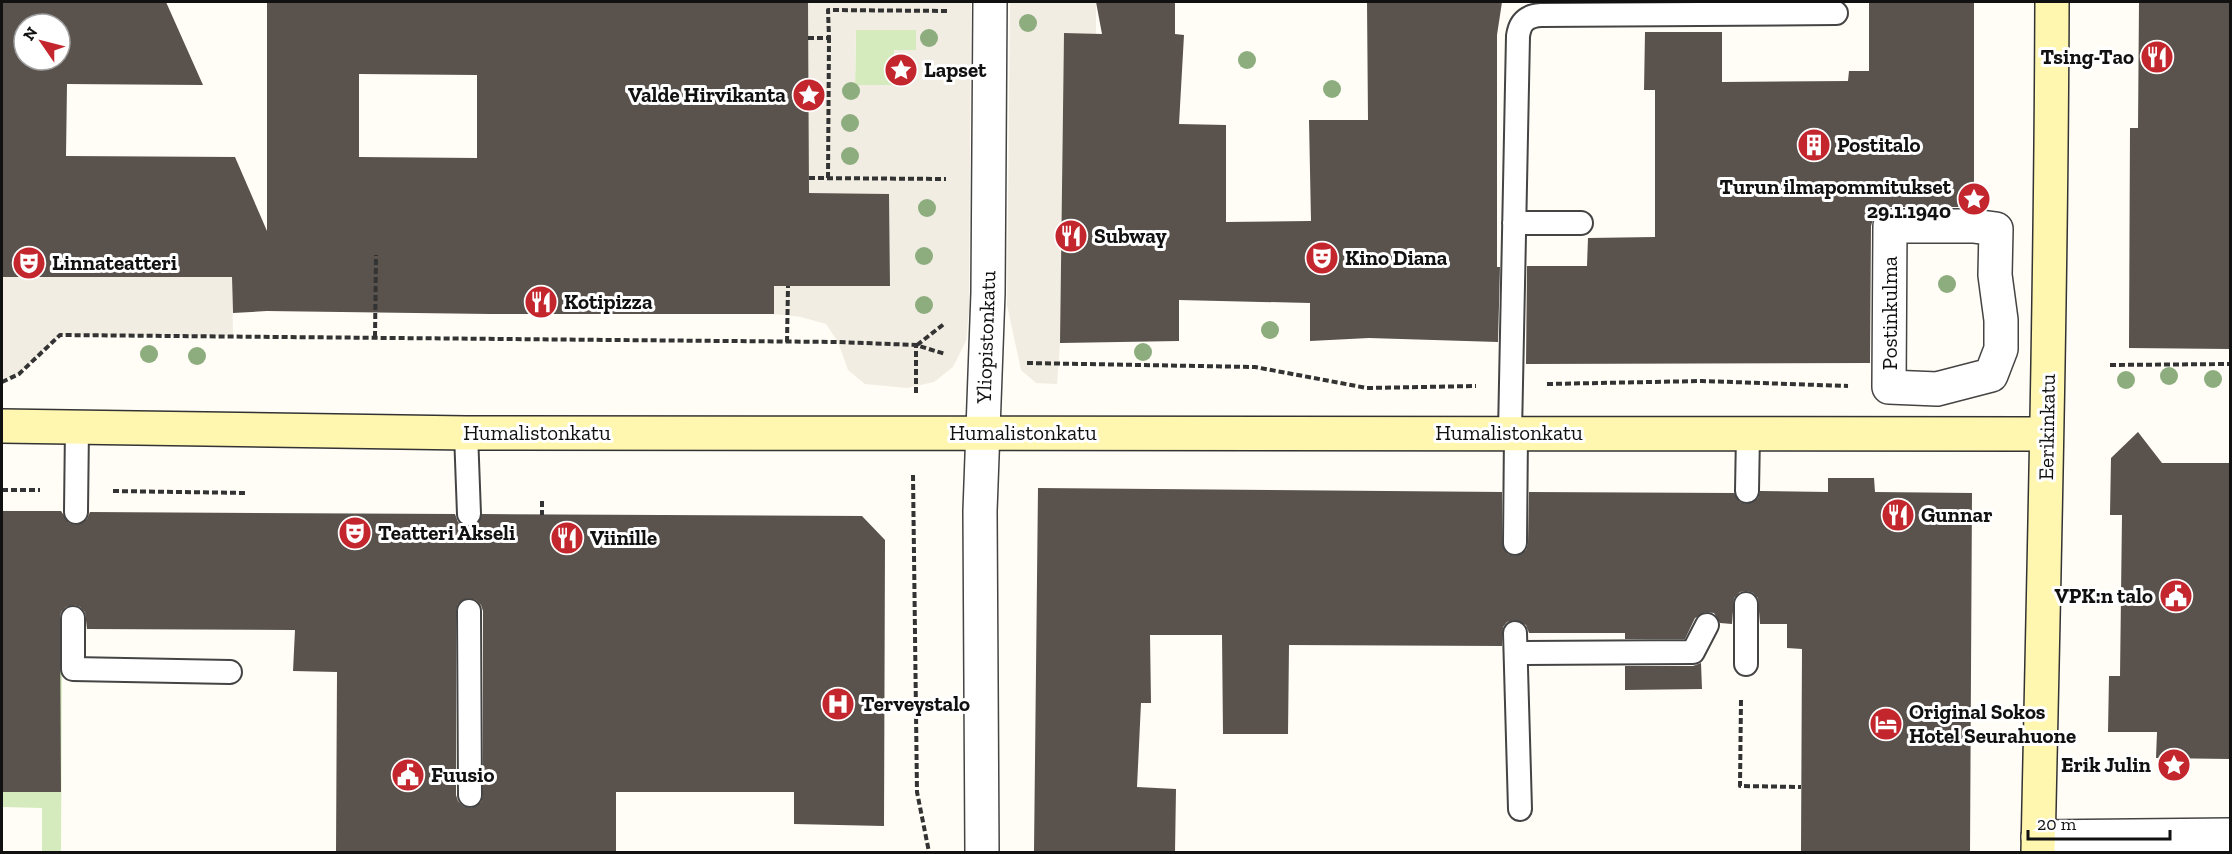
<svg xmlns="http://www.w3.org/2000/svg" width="2232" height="854" font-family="'Zilla Slab',serif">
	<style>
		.green { fill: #d5ebbd }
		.plaza { fill: #f1ede2; fill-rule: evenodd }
		.building { fill: #5a524d; fill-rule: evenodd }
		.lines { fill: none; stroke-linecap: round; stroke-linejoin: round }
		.lane-casing { stroke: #444; stroke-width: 26 }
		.street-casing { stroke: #444; stroke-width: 36 }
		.secondary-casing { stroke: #333; stroke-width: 36 }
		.path { stroke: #333; stroke-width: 4; stroke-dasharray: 6 3; stroke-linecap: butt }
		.lane { stroke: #fff; stroke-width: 22 }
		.street { stroke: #fff; stroke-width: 33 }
		.secondary { stroke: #fff6b0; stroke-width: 33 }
		.tree { fill: #8dad7f }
		.labels { text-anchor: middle; stroke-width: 6; stroke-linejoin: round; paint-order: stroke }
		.poi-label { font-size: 21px; font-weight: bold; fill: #111; stroke: #fff; text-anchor: start }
		.street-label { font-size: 21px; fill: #111; stroke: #fff }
	</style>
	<rect width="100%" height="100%" fill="#fffdf5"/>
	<!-- green -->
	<path class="green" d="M856,29L916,30L917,50H894L893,85H855Z
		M62,662L61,852H42V808L2,807V725H38V680H2V663Z"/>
	<!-- plaza -->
	<path class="plaza" d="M808,2H971L969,311L966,341L953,367L934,382L907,388L865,384L848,370L838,342L826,324L801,317L774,314V286H890L889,194L809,193ZM856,30H916V50H894L893,85H855Z
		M1010,2H1096V34L1064,33L1060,343L1057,384L1036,383L1021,370L1007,305Z
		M3,277H232L233,336L60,335L19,374L2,381Z"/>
	<!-- building -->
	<path class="building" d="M2,2H166L203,85L67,84L66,156L235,157L267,231V2H808L809,193L889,194L890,286H774V314H490L267,311L233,313L232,277H2ZM24,24H60V60H24ZM359,74L477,75V158L359,157Z
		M1096,2H1175V34L1184,35L1179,124L1226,125V222L1311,221L1309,120H1368L1367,2H1502L1497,35V267H1500L1498,342L1369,338L1310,341V303L1179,300V341L1060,343L1064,33L1102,34Z
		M1869,2H1974V207H1890L1881,210L1874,216L1871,226L1870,363L1526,364L1527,266H1587L1588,238L1655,237V90H1644L1645,32H1722V82L1848,81L1849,71H1869Z
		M2139,2H2230V349L2129,348L2130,128H2138Z
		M2138,432L2162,463H2230V759L2156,758L2157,732H2108L2109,676H2120L2122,515H2110L2111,458Z
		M1828,478H1874L1875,492L1972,493L1970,852H1801L1802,649L1787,648V624H1760L1758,598L1753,593L1747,591L1740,592L1734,598L1732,624L1720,623L1714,613L1706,612L1695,618L1685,639H1625V633H1529L1526,625L1515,620L1507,622L1503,627L1502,646L1289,645L1288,734H1223L1222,635H1150L1151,703H1141L1137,787L1176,789L1175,852H1034L1038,488L1502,492V543L1508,554L1515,556L1526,550L1528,544L1529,492L1734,493L1740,502L1747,504L1758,498L1760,491L1828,492Z
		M2,511H61L69,523L76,525L87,519L90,512L455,514L458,522L469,527L477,525L482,514L862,516L885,540L884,826L794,824V792H616V852H336L337,672L293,671L295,630L87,629L85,612L80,607L74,605L66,607L61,612L60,618L61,792H2ZM468,598L476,600L481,605L483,611V795L481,802L471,808L463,806L458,801L456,795V611L458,604Z
		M1701,663L1702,689L1625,690V666H1693Z"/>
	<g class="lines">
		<defs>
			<path id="lane" d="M1514,223H1581
				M466,433L469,514
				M1510,433L1518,36C1520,22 1526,16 1541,15L1836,13
				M1747,491L1748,434
				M76,512L77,427
				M1515,543L1516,433
				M469,611L470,795
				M73,618V669L230,672
				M1515,633L1520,809
				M1516,653L1693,652L1707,625
				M1746,664V604"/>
			<path id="street" d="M1890,226H1973L1996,229L1995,275L2001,320V349L1991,375L1937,389L1889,387Z
				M2038,837L2230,835
				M982,852L980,511L988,293L990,2"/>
			<path id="secondary" d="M2,426L466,433L2046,434
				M2038,852C2044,569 2051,285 2052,2"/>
		</defs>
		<!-- lane casing -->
		<use href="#lane" class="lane-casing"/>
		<!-- street casing -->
		<use href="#street" class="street-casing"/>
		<!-- secondary casing -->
		<use href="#secondary" class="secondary-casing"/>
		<!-- path -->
		<path class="path" d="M808,38H829L828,10L948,11
			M809,178L946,179
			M828,178L829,38
			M375,337L376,255
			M787,342L788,286
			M917,345L944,324
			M1027,363L1255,367L1367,388L1476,386
			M2110,365L2230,364
			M2,382L19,374L60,335L838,342L916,345L945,354
			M1547,384L1702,381L1848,386
			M916,393V345
			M913,475L917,792L929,852
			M2,490H40
			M113,491L246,493
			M542,501V515
			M1741,700L1740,786L1801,787"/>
		<!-- lane -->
		<use href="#lane" class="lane"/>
		<!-- street -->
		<use href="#street" class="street"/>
		<!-- secondary -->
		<use href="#secondary" class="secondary"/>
	</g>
	<!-- trees -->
	<g class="tree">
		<circle cx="1028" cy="23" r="9"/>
		<circle cx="929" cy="38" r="9"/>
		<circle cx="1247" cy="60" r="9"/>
		<circle cx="1332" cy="89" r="9"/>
		<circle cx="851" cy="91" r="9"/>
		<circle cx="850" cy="123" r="9"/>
		<circle cx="850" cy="156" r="9"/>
		<circle cx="927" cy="208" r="9"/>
		<circle cx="924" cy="256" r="9"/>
		<circle cx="1947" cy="284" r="9"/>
		<circle cx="924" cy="305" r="9"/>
		<circle cx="1270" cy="330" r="9"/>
		<circle cx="1143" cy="352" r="9"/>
		<circle cx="149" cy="354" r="9"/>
		<circle cx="197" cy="356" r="9"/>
		<circle cx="2169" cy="376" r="9"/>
		<circle cx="2213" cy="379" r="9"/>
		<circle cx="2126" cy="380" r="9"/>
	</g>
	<!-- icons -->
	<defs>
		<symbol id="restaurant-disc" viewBox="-11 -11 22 22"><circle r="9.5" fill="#c4262e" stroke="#fff"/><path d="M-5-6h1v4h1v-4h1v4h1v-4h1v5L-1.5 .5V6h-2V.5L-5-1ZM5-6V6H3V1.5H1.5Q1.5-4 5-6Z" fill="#fff"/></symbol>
		<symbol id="sight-disc" viewBox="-11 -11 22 22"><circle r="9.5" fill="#c4262e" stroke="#fff"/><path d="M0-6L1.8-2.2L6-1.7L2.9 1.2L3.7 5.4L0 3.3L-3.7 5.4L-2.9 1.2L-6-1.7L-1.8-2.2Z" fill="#fff"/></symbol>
		<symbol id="building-disc" viewBox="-11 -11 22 22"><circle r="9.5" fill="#c4262e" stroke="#fff"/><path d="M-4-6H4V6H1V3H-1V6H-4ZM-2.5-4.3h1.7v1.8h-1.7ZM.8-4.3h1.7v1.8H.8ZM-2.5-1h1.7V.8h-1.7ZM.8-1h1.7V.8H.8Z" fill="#fff"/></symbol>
		<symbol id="theatre-disc" viewBox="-11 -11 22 22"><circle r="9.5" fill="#c4262e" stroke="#fff"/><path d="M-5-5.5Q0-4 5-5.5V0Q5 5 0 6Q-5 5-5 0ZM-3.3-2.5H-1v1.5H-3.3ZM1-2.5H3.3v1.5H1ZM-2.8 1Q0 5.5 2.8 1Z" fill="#fff"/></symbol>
		<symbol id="civic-disc" viewBox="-11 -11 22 22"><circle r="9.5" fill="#c4262e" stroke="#fff"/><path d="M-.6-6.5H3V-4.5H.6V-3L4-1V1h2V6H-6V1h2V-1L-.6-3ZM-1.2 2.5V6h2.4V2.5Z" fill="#fff"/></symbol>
		<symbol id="hospital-disc" viewBox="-11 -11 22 22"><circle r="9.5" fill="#c4262e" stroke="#fff"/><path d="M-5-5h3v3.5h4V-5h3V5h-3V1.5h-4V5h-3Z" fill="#fff"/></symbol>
		<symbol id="hotel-disc" viewBox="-11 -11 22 22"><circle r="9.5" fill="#c4262e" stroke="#fff"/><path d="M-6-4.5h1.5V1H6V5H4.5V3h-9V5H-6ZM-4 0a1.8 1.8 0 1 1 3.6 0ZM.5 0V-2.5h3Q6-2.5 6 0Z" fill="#fff"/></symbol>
	</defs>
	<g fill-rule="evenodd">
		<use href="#restaurant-disc" x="2138" y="38" width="38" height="38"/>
		<use href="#sight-disc" x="882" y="51" width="38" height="38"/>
		<use href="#sight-disc" x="790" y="76" width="38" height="38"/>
		<use href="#building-disc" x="1795" y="126" width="38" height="38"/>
		<use href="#sight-disc" x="1955" y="180" width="38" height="38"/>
		<use href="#restaurant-disc" x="1052" y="217" width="38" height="38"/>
		<use href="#theatre-disc" x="1303" y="239" width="38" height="38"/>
		<use href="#theatre-disc" x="10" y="244" width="38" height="38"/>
		<use href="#restaurant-disc" x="522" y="283" width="38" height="38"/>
		<use href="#restaurant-disc" x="1879" y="496" width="38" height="38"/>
		<use href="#theatre-disc" x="336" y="514" width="38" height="38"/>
		<use href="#restaurant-disc" x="548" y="519" width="38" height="38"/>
		<use href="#civic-disc" x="2157" y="577" width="38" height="38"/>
		<use href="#hospital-disc" x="819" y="685" width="38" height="38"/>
		<use href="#hotel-disc" x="1867" y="705" width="38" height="38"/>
		<use href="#sight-disc" x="2155" y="746" width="38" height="38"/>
		<use href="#civic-disc" x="389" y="756" width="38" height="38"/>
	</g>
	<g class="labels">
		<!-- poi labels -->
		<g class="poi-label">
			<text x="2134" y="64" text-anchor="end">Tsing-Tao</text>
			<text x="924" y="77">Lapset</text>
			<text x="786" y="102" text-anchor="end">Valde Hirvikanta</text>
			<text x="1837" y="152">Postitalo</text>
			<text x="1951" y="194" text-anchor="end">Turun ilmapommitukset<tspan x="1951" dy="24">29.1.1940</tspan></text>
			<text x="1094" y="243">Subway</text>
			<text x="1345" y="265">Kino Diana</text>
			<text x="52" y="270">Linnateatteri</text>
			<text x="564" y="309">Kotipizza</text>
			<text x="1921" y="522">Gunnar</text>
			<text x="378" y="540">Teatteri Akseli</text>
			<text x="590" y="545">Viinille</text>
			<text x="2153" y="603" text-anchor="end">VPK:n talo</text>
			<text x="861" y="711">Terveystalo</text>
			<text x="1909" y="719">Original Sokos<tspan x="1909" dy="24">Hotel Seurahuone</tspan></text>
			<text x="2151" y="772" text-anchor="end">Erik Julin</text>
			<text x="431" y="782">Fuusio</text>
		</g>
		<!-- street labels -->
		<g class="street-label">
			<text transform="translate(1890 313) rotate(-90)" y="7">Postinkulma</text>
			<text transform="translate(986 337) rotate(-88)" y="7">Yliopistonkatu</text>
			<text transform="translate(2047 427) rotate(-89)" y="7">Eerikinkatu</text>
			<text x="537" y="440">Humalistonkatu</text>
			<text x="1023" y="440">Humalistonkatu</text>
			<text x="1509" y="440">Humalistonkatu</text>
		</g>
	</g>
	<!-- border -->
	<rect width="2232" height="854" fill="none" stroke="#111111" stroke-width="6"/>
	<!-- north arrow -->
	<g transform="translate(42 42) rotate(305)"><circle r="28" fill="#ffffff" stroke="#a0a0a0" stroke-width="1.5"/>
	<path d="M0-4.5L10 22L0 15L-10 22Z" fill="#c4262e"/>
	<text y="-9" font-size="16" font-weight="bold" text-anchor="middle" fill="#111111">N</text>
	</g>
	<!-- scale -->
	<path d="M2028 830v9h142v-9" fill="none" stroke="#111111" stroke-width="3"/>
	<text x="2037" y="830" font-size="18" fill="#111111" stroke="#ffffff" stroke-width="4.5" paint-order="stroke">20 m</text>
</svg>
